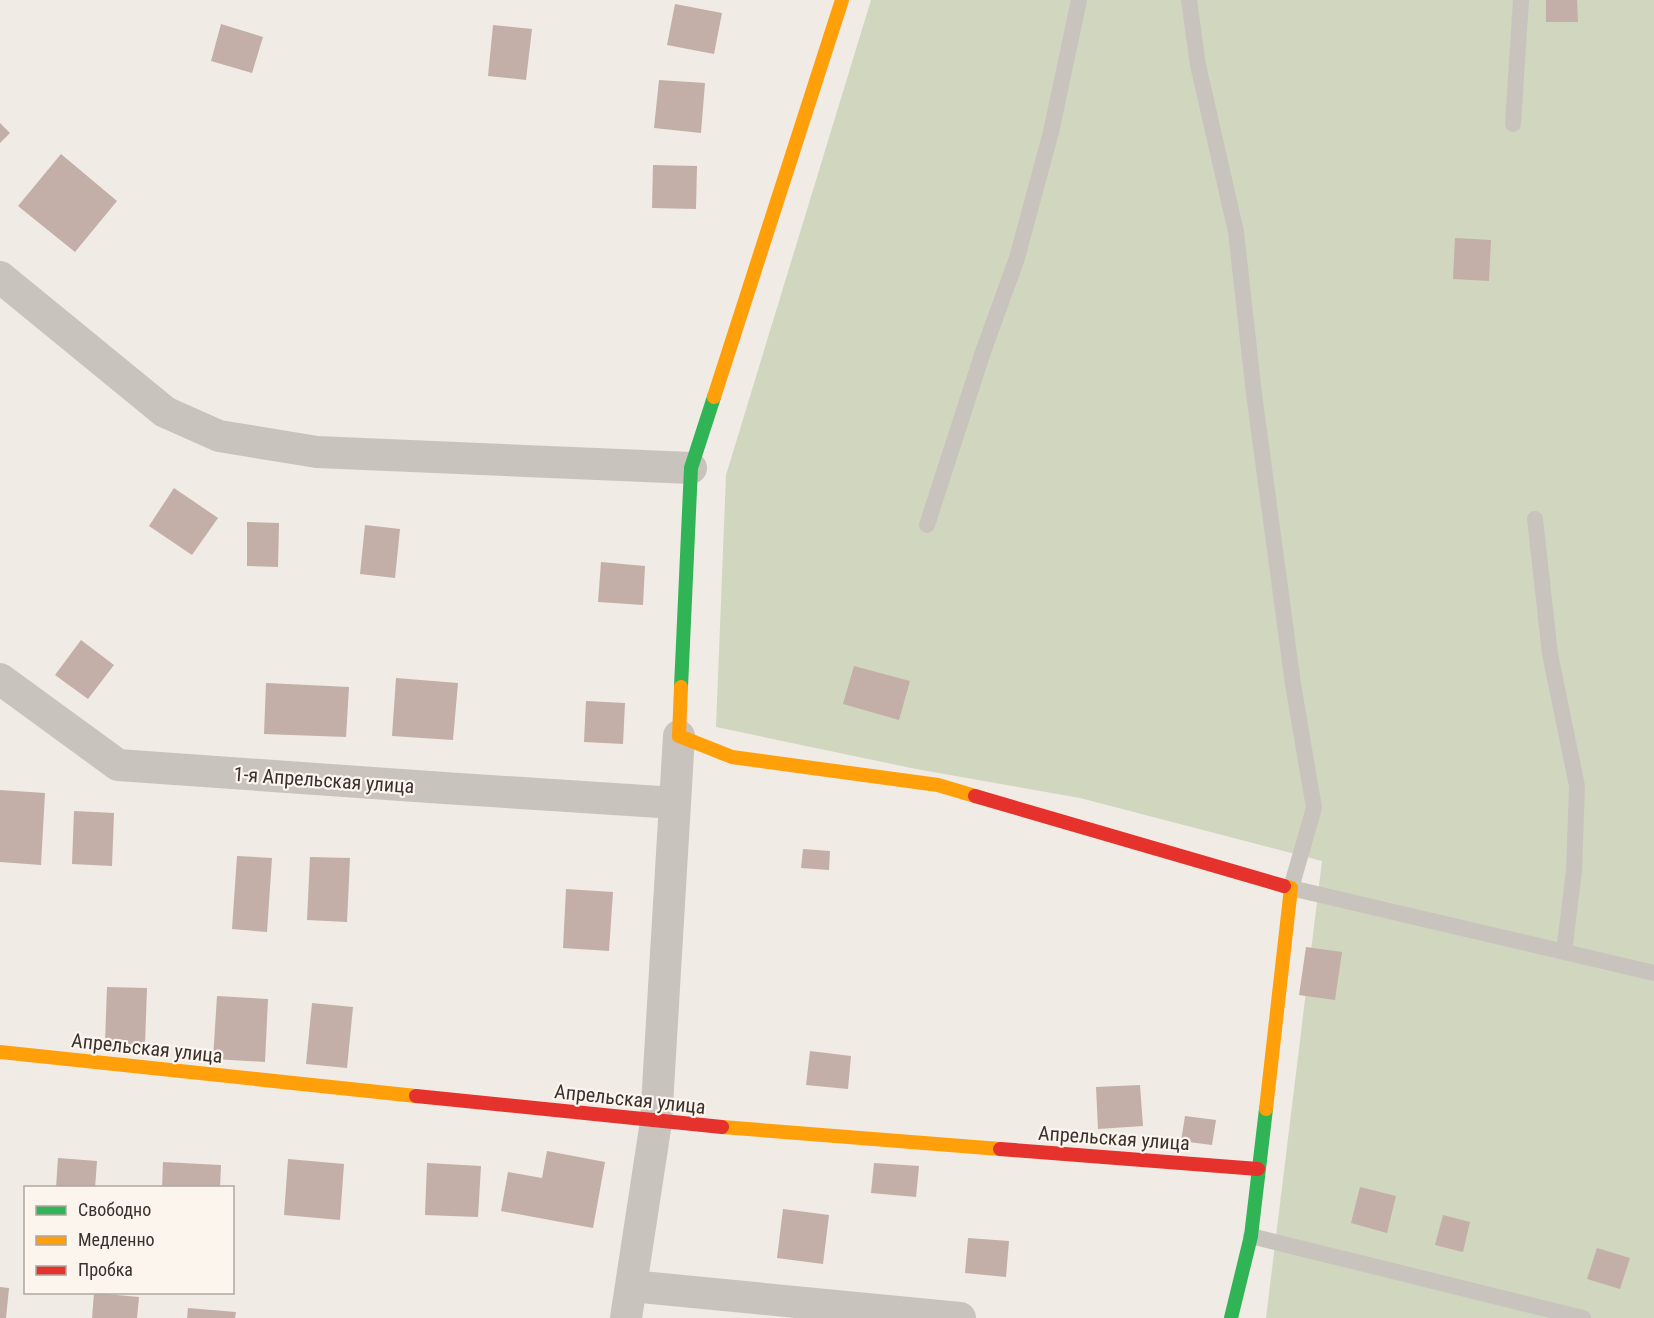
<svg xmlns="http://www.w3.org/2000/svg" width="1654" height="1318" font-family="'Roboto Condensed',sans-serif">
	<style>
		.green { fill: #d1d6bf }
		.building { fill: #c3afa7 }
		.lines { fill: none; stroke-linecap: round; stroke-linejoin: round }
		.lane { stroke: #c9c3be; stroke-width: 16 }
		.street { stroke: #c9c3be; stroke-width: 32 }
		.fast { stroke: #30b455; stroke-width: 14 }
		.slow { stroke: #ff9f0a; stroke-width: 14 }
		.jam { stroke: #e5322d; stroke-width: 14 }
		.labels { text-anchor: middle; stroke-width: 4.5; stroke-linejoin: round; paint-order: stroke }
		.street-label { font-size: 20px; fill: #3b302b; stroke: #fbf5ee }
	</style>
	<rect width="100%" height="100%" fill="#f0ebe5"/>
	<!-- green -->
	<path class="green" d="M871,0H1654V1318H1266L1322,861L1080,798L916,769L716,727L726,475Z"/>
	<!-- building -->
	<path class="building" d="M1546,0H1577L1578,22H1546Z
		M675,4L722,13L714,54L667,45Z
		M221,24L263,37L252,73L211,61Z
		M493,25L532,29L526,80L488,76Z
		M659,80L705,83L701,133L654,128Z
		M0,123L10,133L0,143Z
		M61,154L117,201L75,252L18,206Z
		M653,165L697,166L696,209L652,208Z
		M1455,238L1491,240L1489,281L1453,279Z
		M174,488L218,518L192,555L149,526Z
		M247,522L279,523L278,567L247,566Z
		M365,525L400,529L395,578L360,574Z
		M601,562L645,566L643,605L598,602Z
		M81,640L114,665L88,699L55,675Z
		M854,666L910,681L899,720L843,704Z
		M396,678L458,683L453,740L392,736Z
		M266,683L349,687L346,737L264,734Z
		M586,701L625,703L623,744L584,742Z
		M0,790L45,793L41,865L0,862Z
		M74,811L114,813L112,866L72,864Z
		M803,849L830,851L829,870L801,868Z
		M237,856L272,858L267,932L232,929Z
		M310,857L350,858L347,922L307,920Z
		M566,889L613,892L609,951L563,948Z
		M1306,947L1342,952L1335,1000L1299,995Z
		M107,987L147,988L145,1045L105,1043Z
		M217,996L268,999L265,1062L213,1059Z
		M312,1003L353,1007L347,1068L306,1064Z
		M810,1051L851,1056L848,1089L806,1085Z
		M1140,1085L1143,1126L1098,1129L1096,1087Z
		M1185,1116L1216,1120L1212,1145L1181,1141Z
		M547,1151L605,1162L593,1228L501,1211L508,1172L542,1178Z
		M58,1158L97,1161L95,1188H56Z
		M288,1159L344,1164L340,1220L284,1215Z
		M163,1162L221,1165L220,1188H162Z
		M427,1163L481,1166L478,1217L425,1215Z
		M874,1163L919,1166L916,1197L871,1193Z
		M1360,1187L1396,1196L1387,1233L1351,1223Z
		M783,1209L829,1215L823,1264L777,1258Z
		M1443,1215L1470,1222L1463,1252L1435,1245Z
		M968,1238L1009,1241L1006,1277L965,1273Z
		M1597,1248L1630,1258L1620,1289L1587,1279Z
		M0,1287L9,1288L6,1318H0Z
		M94,1293L139,1297L137,1318H92Z
		M188,1308L236,1312L235,1318H187Z"/>
	<g class="lines">
		<!-- lane -->
		<path class="lane" d="M1189,0L1198,65L1236,232L1254,394L1293,684L1314,808L1291,888L1654,973
			M1513,124L1521,0
			M1535,519L1550,654L1577,786L1574,871L1564,952
			M927,525L983,352L1017,258L1051,132L1079,0
			M1251,1236L1583,1318"/>
		<!-- street -->
		<path class="street" d="M0,277L165,412L219,436L317,452L691,468
			M0,679L118,765L444,788L675,803
			M631,1286L960,1318
			M626,1318L656,1122L679,736"/>
		<!-- fast -->
		<path class="fast" d="M681,687L691,468L714,397
			M1231,1318L1251,1236L1266,1109"/>
		<!-- slow -->
		<path class="slow" d="M714,397L842,0
			M681,687L679,736L732,757L938,785L975,796
			M0,1052L416,1096
			M1266,1109L1291,888L1284,886
			M722,1127L1000,1149"/>
		<!-- jam -->
		<path class="jam" d="M975,796L1284,886
			M416,1096L722,1127
			M1000,1149L1258,1169"/>
	</g>
	<g class="labels">
		<!-- street labels -->
		<g class="street-label">
			<text transform="translate(324 780) rotate(4)" y="7">1-я Апрельская улица</text>
			<text transform="translate(147 1048) rotate(6)" y="7">Апрельская улица</text>
			<text transform="translate(630 1099) rotate(6)" y="7">Апрельская улица</text>
			<text transform="translate(1114 1138) rotate(4)" y="7">Апрельская улица</text>
		</g>
	</g>
	<!-- legend -->
	<rect x="24" y="1186" width="210" height="108" fill="#fbf5ee" stroke="#aea6a0" stroke-width="1.5"/>
	<rect x="36" y="1206" width="30" height="9" fill="#30b455" stroke="#aea6a0" stroke-width="1.5"/>
	<text x="78" y="1216" font-size="18" fill="#3b302b">Свободно</text>
	<rect x="36" y="1236" width="30" height="9" fill="#ff9f0a" stroke="#aea6a0" stroke-width="1.5"/>
	<text x="78" y="1246" font-size="18" fill="#3b302b">Медленно</text>
	<rect x="36" y="1266" width="30" height="9" fill="#e5322d" stroke="#aea6a0" stroke-width="1.5"/>
	<text x="78" y="1276" font-size="18" fill="#3b302b">Пробка</text>
</svg>
